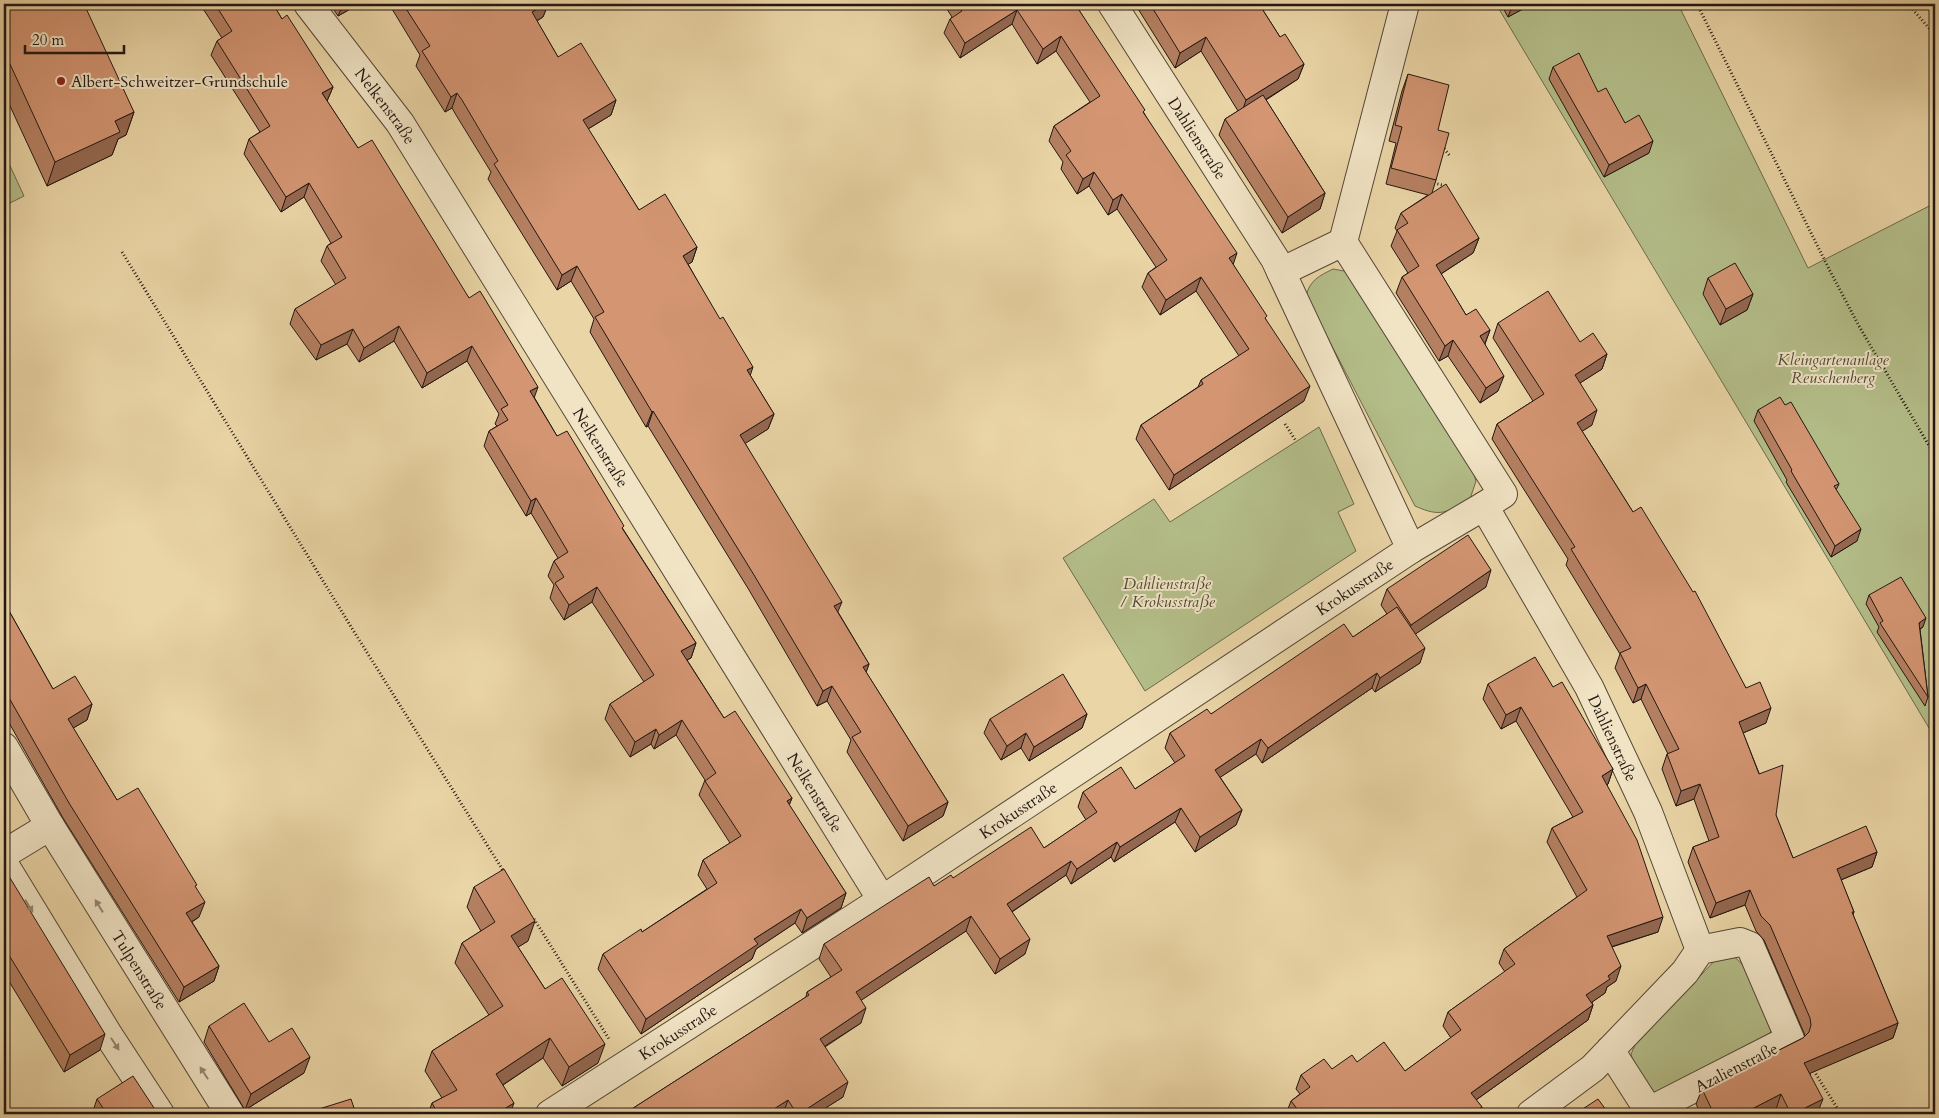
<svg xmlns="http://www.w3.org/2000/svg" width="1939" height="1118" font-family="Cardo,serif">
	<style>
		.green { fill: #b4be89; stroke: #6b6a4e }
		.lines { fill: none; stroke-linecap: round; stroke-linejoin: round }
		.minor-casing { stroke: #544637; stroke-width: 30 }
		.path { stroke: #221712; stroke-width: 3; stroke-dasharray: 1 2.5; stroke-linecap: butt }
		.minor { stroke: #f1e4c5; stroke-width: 28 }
		.wall { fill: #b58062; stroke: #221712 }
		.shaded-wall { fill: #946850; stroke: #221712 }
		.building { fill: #d39572; stroke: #221712 }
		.oneway { fill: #948874 }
		.poi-dot { fill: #8f2418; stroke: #f1e4c5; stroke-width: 2 }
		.labels { text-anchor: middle; stroke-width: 4; stroke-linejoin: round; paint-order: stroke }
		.poi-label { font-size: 16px; fill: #221712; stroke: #f1e4c5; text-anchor: start }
		.street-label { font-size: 16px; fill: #221712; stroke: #f1e4c5 }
		.park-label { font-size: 16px; font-style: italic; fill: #4e4936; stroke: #f1e4c5 }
	</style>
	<rect width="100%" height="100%" fill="#ead5a6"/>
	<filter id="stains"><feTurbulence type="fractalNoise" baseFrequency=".004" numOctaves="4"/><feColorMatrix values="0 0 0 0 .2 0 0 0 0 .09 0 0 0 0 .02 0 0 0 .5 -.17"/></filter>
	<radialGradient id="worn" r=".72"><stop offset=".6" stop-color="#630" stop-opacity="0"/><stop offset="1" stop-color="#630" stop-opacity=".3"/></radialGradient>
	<!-- green -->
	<path class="green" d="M1496,4H1678L1808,268L1935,203V738Z
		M4,153L24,196L4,206Z
		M1333,269L1344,271L1353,281L1470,463L1476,481L1470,499C1446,512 1442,518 1415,506L1306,296C1310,280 1319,276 1333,269Z
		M1319,427L1354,504L1338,512L1356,551L1145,691L1063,558L1154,499L1170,522Z
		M1730,954C1753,968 1761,1001 1772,1025L1770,1034L1764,1041L1655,1093C1642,1089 1634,1066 1631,1054L1635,1045L1719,956Z"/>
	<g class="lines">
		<defs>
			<g id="minor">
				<path id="s1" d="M308,4L400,123L882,900"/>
				<path id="s2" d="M1112,4L1275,259L1411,549"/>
				<path d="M1405,4L1343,242L1503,494L1484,506"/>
				<path d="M1281,272L1343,242"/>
				<path id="s3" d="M4,747L50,826L230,1114"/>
				<path d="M4,854L50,826"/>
				<path d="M4,864L109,1036L160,1114"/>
				<path id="s4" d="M550,1114L882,900L1411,549L1484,506L1589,687L1648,812L1700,950"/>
				<path d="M1531,1114L1593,1068L1685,972L1700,950L1740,942L1750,946L1790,1039L1649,1111L1610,1050"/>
			</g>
		</defs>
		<!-- minor casing -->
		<use href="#minor" class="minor-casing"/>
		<!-- path -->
		<path class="path" d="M1697,4L1830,271L1859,326L1935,456
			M1908,4L1935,35
			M1442,146L1450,156
			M1434,183L1442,185
			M122,252L353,630L504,872
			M1285,424L1296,441
			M534,919L609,1039
			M1812,1068L1841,1114"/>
		<!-- minor -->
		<use href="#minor" class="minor"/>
	</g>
	<!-- wall -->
	<path class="wall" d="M4,4L134,112L126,135L118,139L112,155L47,186L4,93Z
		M200,4H273L282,19L333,87L327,101L358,148L469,298L534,397L557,436L623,529L696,643L691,658L687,660L724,718L792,798L789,805L846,893L841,908L802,933L795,923L756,949L752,959L641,1034L598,969L603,954L642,932L707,889L698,875L703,860L730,843L699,795L705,780L676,735L654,749L651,744L630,757L605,719L610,704L644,682L592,602L564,620L550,598L554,585L548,576L554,561L558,558L531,513L526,516L484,446L489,431L497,426L495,424L499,414L467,361L422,388L394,341L359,362L347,344L316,360L290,324L295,309L336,285L321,261L327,246L331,243L304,197L281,212L244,154L249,139L260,132L211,55L217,41L222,38Z
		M330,4H359L338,16Z
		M389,4H548L543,17L537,21L558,57L616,100L611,115L588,129L639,210L697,247L692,262L688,264L750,375L774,414L768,429L745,443L838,612L869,664L866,672L948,802L943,816L903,841L847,752L851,740L827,701L817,706L749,590L648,426L646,427L590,332L594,319L571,281L557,290L488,179L491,172L456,115L452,108L445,112L416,66L420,55Z
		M946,4H1075L1144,113L1266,320L1304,401L1169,490L1136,439L1141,425L1198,387L1201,380L1239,356L1196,291L1160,315L1142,287L1148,273L1156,267L1117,209L1108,215L1089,186L1077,194L1061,169L1063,162L1049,141L1054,126L1090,102L1056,51L1037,64L1012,24L960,58L944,33L950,19L952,17L945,6Z
		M1135,4H1259L1280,37L1304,64L1298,79L1266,100L1325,193L1320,209L1282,233L1219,135L1225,119L1238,111L1201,51L1175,68Z
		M1501,4H1532L1508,17Z
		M1553,67L1598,92L1625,123L1649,153L1604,177L1549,79Z
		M1408,74L1438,130L1436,180L1432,193L1479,238L1473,253L1441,274L1466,315L1490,330L1485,344L1498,391L1480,403L1448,356L1439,361L1396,293L1402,277L1408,273L1391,246L1397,231L1395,228L1401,213L1428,195L1386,184L1396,143L1389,141L1402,91Z
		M1708,278L1753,294L1747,310L1720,325L1703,294Z
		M1498,323L1580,342L1607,354L1602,369L1580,383L1592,425L1582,431L1633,512L1746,688L1766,723L1743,733L1793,858L1877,852L1872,867L1841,880L1854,912L1853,915L1898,1023L1893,1038L1810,1073L1817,1114H1778L1776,1109L1765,1114H1701L1696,1104L1702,1089L1803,1038L1805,1036L1804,1033L1764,940L1756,931L1745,905L1710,918L1688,862L1693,847L1709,841L1694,799L1676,806L1662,769L1667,754H1668L1641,699L1633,703L1615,668L1620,654L1566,565L1568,559L1492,439L1497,424L1533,401L1493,338Z
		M1785,405L1839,484L1836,490L1857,541L1831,557L1786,482L1787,480L1754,421L1758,410Z
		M1486,587L1415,634L1420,663L1375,692L1372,688L1262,763L1256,754L1220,777L1242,810L1236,825L1195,852L1175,822L1114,862L1111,857L1071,884L1066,875L1012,912L1025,954L995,974L966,931L861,1000V1023L825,1047L843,1097L816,1114H624L806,997L807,992L831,977L819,959L824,944L934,886L953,878L1044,848L1086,820L1078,807L1083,792L1135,789L1175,763L1165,748L1170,733L1211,714L1353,637L1387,614L1381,605L1387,589Z
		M1869,595L1923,627L1920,629L1928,697L1925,706L1877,632L1879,627L1866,604Z
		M4,602L53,689L92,704L87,720L73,728L117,800L196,888L199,917L192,922L219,966L214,981L179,1002L63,818L4,714Z
		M1488,684L1553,687L1613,769L1608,784L1607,785L1658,932L1612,947L1616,981L1607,987L1605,993L1592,1002L1593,1005L1588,1020L1476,1100L1482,1107L1479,1114H1286L1291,1101L1300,1094L1296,1089L1301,1075L1332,1069L1357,1062L1405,1071L1451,1038L1443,1026L1448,1012L1505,972L1499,963L1504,949L1577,897L1547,842L1552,828L1573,817L1516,721L1501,729L1483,699Z
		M1087,714L1082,728L1029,761L1021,748L1001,760L984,733L990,719Z
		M4,868L100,1050L64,1072L4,973Z
		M474,887L528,941L518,947L545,989L598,1063L562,1086L543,1058L503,1085L510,1114H428L432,1103L442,1098L425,1071L432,1051L489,1015L455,963L462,943L481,931L467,907Z
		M209,1026L269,1042L304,1073L245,1110L204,1042Z
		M97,1099L158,1114H92Z"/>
	<!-- shaded-wall -->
	<path class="shaded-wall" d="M343,4H359L338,16Z
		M546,4H548L543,17L526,27L532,12Z
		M1520,4H1532L1508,17L1511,9Z
		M1017,10L1012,24L960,58L965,43Z
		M1061,36L1056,51L1037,64L1043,49Z
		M1206,37L1201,51L1175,68L1180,53Z
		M1304,64L1298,79L1241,115L1246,100Z
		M333,87L327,101L322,93Z
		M457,93L452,108L445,112L451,97Z
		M616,100L611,115L578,135L583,120Z
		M134,112L126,135L118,139L112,155L47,186L55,162L115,121Z
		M1653,141L1649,153L1604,177L1609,165Z
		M1094,172L1089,186L1077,194L1083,179Z
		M309,183L304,197L281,212L286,197Z
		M1325,193L1320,209L1282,233L1288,217Z
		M1122,194L1117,209L1108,215L1113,200Z
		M1479,238L1473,253L1430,281L1436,265Z
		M697,247L692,262L677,271L683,256Z
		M1237,253L1232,268L1229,258Z
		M577,266L571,281L557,290L562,275Z
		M1201,277L1196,291L1160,315L1166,300Z
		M1753,294L1747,310L1720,325L1726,309Z
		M399,326L394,341L359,362L364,348Z
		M353,329L347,344L316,360L321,345Z
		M1490,330L1484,346L1480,336Z
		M1453,340L1448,356L1439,361L1445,346Z
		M472,346L467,361L422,388L427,373Z
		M1607,354L1602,369L1569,390L1575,375Z
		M753,367L748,382L747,370Z
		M1504,376L1498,391L1480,403L1486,388Z
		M1310,386L1304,401L1169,490L1174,475Z
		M538,387L533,401L530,391Z
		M1597,410L1592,425L1572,438L1577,423Z
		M653,411L648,426L646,427L652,412Z
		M774,414L768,429L735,450L740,435Z
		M536,498L531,513L526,516L531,501Z
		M1861,529L1857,541L1831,557L1835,546Z
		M1491,570L1486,587L1405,641L1411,625Z
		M597,587L592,602L564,620L569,605Z
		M842,602L836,616L834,606Z
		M1926,618L1923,627L1916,631L1919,623Z
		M696,643L691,658L676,665L681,651Z
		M1425,648L1420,663L1375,692L1380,678Z
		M869,664L864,678L863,667Z
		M1377,673L1372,688L1262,763L1268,748Z
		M1646,684L1641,699L1633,703L1638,688Z
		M832,686L827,701L817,706L823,691Z
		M92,704L87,720L63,734L68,719Z
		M1521,707L1516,721L1501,729L1506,715Z
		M1771,708L1766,723L1734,737L1739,722Z
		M1087,714L1082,728L1029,761L1034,747Z
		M682,720L676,735L654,749L659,735Z
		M656,729L651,744L630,757L635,742Z
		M1026,733L1021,748L1001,760L1007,746Z
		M1261,739L1256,754L1210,784L1215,770Z
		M1613,769L1608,784L1597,790L1602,776Z
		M1700,784L1694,799L1676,806L1681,791Z
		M792,798L786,813L787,801Z
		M948,802L943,816L903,841L908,826Z
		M1181,808L1175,822L1114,862L1120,847Z
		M1242,810L1236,825L1195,852L1200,837Z
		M1117,842L1111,857L1071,884L1077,869Z
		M1877,852L1872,867L1831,884L1837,869Z
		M1071,861L1066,875L1001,919L1007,904Z
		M1750,890L1745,905L1710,918L1716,903Z
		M846,893L841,908L802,933L807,918Z
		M205,902L199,917L180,929L186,913Z
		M801,909L795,923L756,949L752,959L641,1034L646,1019L754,939Z
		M971,916L966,931L851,1007L856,992Z
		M1663,917L1658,932L1601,950L1607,936Z
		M535,921L528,941L504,956L511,936Z
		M1030,939L1025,954L995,974L1000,959Z
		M219,966L214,981L179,1002L184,987Z
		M1621,966L1616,981L1607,987L1605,993L1581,1010L1586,995L1608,976Z
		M1593,1005L1588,1020L1466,1107L1471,1093Z
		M866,1008L861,1023L814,1053L820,1039Z
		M1898,1023L1893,1038L1799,1078L1804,1063Z
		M105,1034L100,1050L64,1072L70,1055Z
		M550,1038L543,1058L489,1094L496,1074Z
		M605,1044L598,1063L562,1086L569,1067Z
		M310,1057L304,1073L245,1110L251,1094Z
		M848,1082L843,1097L816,1114H799Z
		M1781,1094L1776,1109L1765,1114H1742Z
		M1823,1099L1817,1114H1793Z
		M788,1100L783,1114H766Z
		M514,1103L510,1114H496Z
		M1482,1107L1479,1114H1472Z"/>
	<!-- building -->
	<path class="building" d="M4,4H84L134,112L115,121L120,132L55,162L4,51Z
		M215,4H273L282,19L287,15L333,87L322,93L358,148L372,140L469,298L480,291L538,387L530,391L557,436L567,431L624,526L622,528L696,643L681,651L724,718L735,711L792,798L787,801L846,893L807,918L801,909L754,939L758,944L646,1019L603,954L641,929L642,932L717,883L703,860L741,836L705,781L716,773L682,720L659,735L656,729L635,742L610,704L654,675L597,587L569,605L555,583L564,577L554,561L568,552L536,498L531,501L489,431L508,420L501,409L508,405L472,346L427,373L399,326L364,348L353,329L321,345L295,309L346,278L327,246L342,237L309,183L286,197L249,139L270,126L217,41L232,31Z
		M403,4H546L532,12L558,57L581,43L616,100L583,120L639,210L665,194L697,247L683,256L720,319L723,317L753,367L747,370L774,414L740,435L842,602L834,606L869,664L863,667L948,802L908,826L852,737L861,732L832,686L823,691L754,575L653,411L652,412L595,317L604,312L577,266L562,275L494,164L498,161L462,100L457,93L451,97L422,51L430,46Z
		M958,4H1075L1145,110L1143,112L1237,253L1229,258L1267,316L1265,318L1310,386L1174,475L1141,425L1203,384L1201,380L1249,349L1201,277L1166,300L1148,273L1167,260L1122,194L1113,200L1094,172L1083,179L1066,155L1071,151L1054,126L1100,96L1061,36L1043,49L1017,10L965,43L950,19L962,11Z
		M1150,4H1259L1280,37L1285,34L1304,64L1246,100L1206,37L1180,53Z
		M1509,4H1520L1511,9Z
		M1579,53L1598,92L1606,88L1625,123L1639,115L1653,141L1609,165L1553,67Z
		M1408,74L1449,85L1438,130L1449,133L1436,180L1391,168L1402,127L1395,125Z
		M1263,95L1325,193L1288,217L1225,119Z
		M1446,184L1479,238L1436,265L1466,315L1476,309L1490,330L1480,336L1504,376L1486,388L1453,340L1445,346L1402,277L1419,266L1397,230L1408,223L1401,213Z
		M1735,263L1753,294L1726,309L1708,278Z
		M1548,291L1580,342L1593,333L1607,354L1575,375L1597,410L1577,423L1633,512L1641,507L1693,592L1695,591L1746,688L1760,682L1771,708L1739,722L1759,774L1783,765L1776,815L1793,858L1866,826L1877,852L1837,869L1854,912H1852L1898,1023L1804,1063L1823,1099L1793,1114H1791L1781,1094L1742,1114H1714L1702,1089L1803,1038L1809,1032L1811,1025L1810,1018L1770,925L1761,916L1750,890L1716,903L1693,847L1719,837L1700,784L1681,791L1667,754L1679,749L1646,684L1638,688L1620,653L1631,648L1571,549L1575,547L1497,424L1544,394L1498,323Z
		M1780,397L1785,405L1791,402L1839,484L1834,486L1861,529L1835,546L1791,471L1792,470L1758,410Z
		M1468,535L1491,570L1411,625L1387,589Z
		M1901,577L1926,618L1919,623L1928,697L1880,623L1883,621L1869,595Z
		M4,602L53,689L75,676L92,704L68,719L117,800L138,788L197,885L195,886L205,902L186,913L219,966L184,987L69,803L4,689Z
		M1397,607L1425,648L1380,678L1377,673L1268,748L1261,739L1215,770L1242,810L1200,837L1181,808L1120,847L1117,842L1077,869L1071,861L1007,904L1030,939L1000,959L971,916L856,992L866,1008L820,1039L848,1082L799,1114H797L788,1100L766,1114H624L809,995L807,992L842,970L824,944L929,877L934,886L951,875L953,878L1031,827L1044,848L1097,812L1083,792L1121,767L1135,789L1185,756L1170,733L1207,709L1211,714L1344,624L1353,637Z
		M1535,657L1553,687L1562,682L1613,769L1602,776L1637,840L1663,917L1607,936L1621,966L1608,976L1610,979L1586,995L1593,1005L1471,1093L1482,1107L1472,1114H1301L1291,1101L1310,1087L1301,1075L1324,1059L1332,1069L1352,1055L1357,1062L1384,1042L1405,1071L1461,1030L1448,1012L1515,964L1504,949L1587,890L1552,828L1583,812L1521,707L1506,715L1488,684Z
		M1063,674L1087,714L1034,747L1026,733L1007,746L990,719Z
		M4,868L105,1034L70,1055L4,947Z
		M504,869L535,921L511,936L545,989L562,978L605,1044L569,1067L550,1038L496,1074L514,1103L496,1114H438L432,1103L457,1090L432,1051L503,1006L462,943L495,922L474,887Z
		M244,1003L269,1042L292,1028L310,1057L251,1094L209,1026Z
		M133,1076L158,1114H107L97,1099Z
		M351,1099L356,1114H303Z
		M1598,1099L1609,1114H1575Z
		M1645,1110L1648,1114H1640Z"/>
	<!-- one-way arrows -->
	<defs><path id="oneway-solid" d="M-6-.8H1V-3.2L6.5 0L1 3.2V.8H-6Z" transform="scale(1.25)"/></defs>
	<g class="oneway">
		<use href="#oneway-solid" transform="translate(29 906) rotate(58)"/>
		<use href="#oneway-solid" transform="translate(99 906) rotate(-122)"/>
		<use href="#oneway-solid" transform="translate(115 1044) rotate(57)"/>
		<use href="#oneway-solid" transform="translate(204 1073) rotate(-123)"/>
	</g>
	<!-- markers -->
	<circle class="poi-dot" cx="61" cy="81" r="5"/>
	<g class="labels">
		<!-- poi labels -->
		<g class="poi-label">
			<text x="71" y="87">Albert-Schweitzer-Grundschule</text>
		</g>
		<!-- street labels -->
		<g class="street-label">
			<text dy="6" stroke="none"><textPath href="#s1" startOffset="128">Nelkenstraße</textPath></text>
			<text dy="6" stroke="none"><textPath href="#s2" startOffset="159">Dahlienstraße</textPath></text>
			<text dy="6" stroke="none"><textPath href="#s1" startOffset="532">Nelkenstraße</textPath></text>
			<text dy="6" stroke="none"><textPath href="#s4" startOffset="962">Krokusstraße</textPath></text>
			<text dy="6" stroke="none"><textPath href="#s4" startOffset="1380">Dahlienstraße</textPath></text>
			<text dy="6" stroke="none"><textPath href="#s1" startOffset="938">Nelkenstraße</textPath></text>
			<text dy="6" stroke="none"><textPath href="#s4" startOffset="558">Krokusstraße</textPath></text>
			<text dy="6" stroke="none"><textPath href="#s3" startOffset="261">Tulpenstraße</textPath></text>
			<text dy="6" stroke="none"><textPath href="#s4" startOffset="152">Krokusstraße</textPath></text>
			<text transform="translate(1736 1067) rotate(-27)" y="6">Azalienstraße</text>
		</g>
		<!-- park labels -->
		<g class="park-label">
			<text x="1833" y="365">Kleingartenanlage<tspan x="1833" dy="18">Reuschenberg</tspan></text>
			<text x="1167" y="589">Dahlienstraße<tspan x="1167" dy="18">/ Krokusstraße</tspan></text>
		</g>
	</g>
	<!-- margin -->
	<rect width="1939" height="1118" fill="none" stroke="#ead5a6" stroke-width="20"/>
	<rect x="5" y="5" width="1929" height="1108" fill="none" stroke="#221712" stroke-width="2.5"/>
	<rect x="10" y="10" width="1919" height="1098" fill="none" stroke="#221712"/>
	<!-- scale -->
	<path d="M25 45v8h99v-8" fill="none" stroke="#221712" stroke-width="2.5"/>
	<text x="32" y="45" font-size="15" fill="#221712" stroke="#f1e4c5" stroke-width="4" paint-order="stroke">20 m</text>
	<rect width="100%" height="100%" filter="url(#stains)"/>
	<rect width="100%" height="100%" fill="url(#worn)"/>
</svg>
